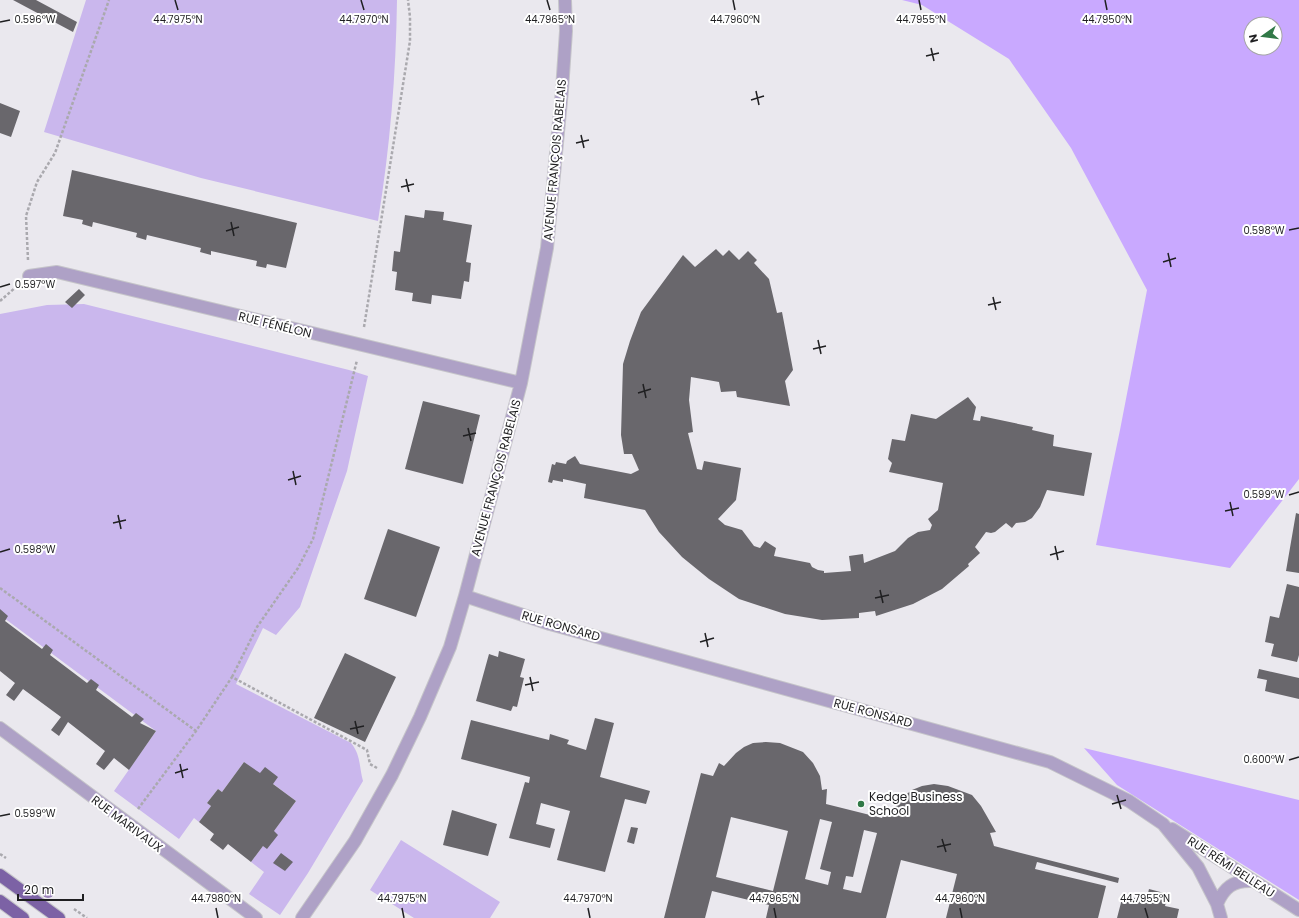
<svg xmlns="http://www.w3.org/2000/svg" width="1299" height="918" font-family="Poppins,sans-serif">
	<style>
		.green { fill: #cab7ed }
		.forest { fill: #c9a9ff; fill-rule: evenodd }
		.building { fill: #69676c; fill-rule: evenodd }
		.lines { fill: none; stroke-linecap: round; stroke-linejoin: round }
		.minor-casing { stroke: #c5c4c9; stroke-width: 14 }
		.major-casing { stroke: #c5c4c9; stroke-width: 14 }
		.path { stroke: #aaa9ae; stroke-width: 2.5; stroke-dasharray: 3 2; stroke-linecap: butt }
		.minor { stroke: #aea1c6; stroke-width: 12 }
		.major { stroke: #7c62a5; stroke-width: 12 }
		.tree { fill: #9c83bb }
		.ticks { fill: none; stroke: #1f1f21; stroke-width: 1.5 }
		.poi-dot { fill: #317947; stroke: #fff; stroke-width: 1.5 }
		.labels { text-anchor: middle; stroke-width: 4; stroke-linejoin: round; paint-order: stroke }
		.street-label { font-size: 12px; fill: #1f1f21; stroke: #fff }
		.poi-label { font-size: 12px; fill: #1f1f21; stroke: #fff; text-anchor: start }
		.ticks-label { font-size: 10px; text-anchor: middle; fill: #1f1f21; stroke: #fff; stroke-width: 4; stroke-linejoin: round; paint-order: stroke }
	</style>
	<rect width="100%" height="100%" fill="#eae8ee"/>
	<!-- green -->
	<path class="green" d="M86,0H397C396,74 390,148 378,221L201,178L44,132Z
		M84,304L349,370L368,376L347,471L300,607L276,635L263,628L236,684L351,743C361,755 359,767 363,781L308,873L280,915L249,894L264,872L251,862L296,801L244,762L222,792L218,789L207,803L211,806L199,822L194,818L179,839L114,791L156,731L0,615V314L47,305Z
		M401,840L500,902L490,918H414L370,890Z"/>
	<!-- forest -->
	<path class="forest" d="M902,0H1299V479L1230,568L1096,545L1120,430L1147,290L1071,148L1009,59L922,5ZM1251,24H1275V48H1251Z
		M1084,748L1299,800V900L1117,785Z"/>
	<!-- building -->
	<path class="building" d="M13,0H36L77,22L73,32Z
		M0,103L20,111L11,137L0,133Z
		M72,170L297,223L286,268L267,264L266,268L256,266L257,261L211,251V255L200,252L201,248L147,235L146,240L136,237L137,233L93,222L92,227L82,224L83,220L63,216Z
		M425,210L444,212L443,220L472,225L466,262L471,263L469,282L464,281L461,299L432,295L431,304L412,301L413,293L395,290L397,272L392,271L394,251L400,252L405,215L424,218Z
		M716,249L723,256L729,250L739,260L748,251L757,260L754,263L769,279L777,313L782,312L793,370L785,381L790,406L737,397L736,391L721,392L719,382L691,377L689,400L693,432L688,433L697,469L702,470L704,461L741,468L736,500L718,519L725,525L742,530L754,546L760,548L765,541L776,548L774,556L810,563L812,567L818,570L824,571V573L851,571L849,556L863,554L864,563L895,551L908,538L918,532L930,530L932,525L928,519L938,510L943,483L889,472L892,463L888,459L892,439L905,441L911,414L936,419L968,397L976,407L973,420L980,421L981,416L1033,427L1032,430L1054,435L1053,446L1092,453L1084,496L1047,490L1040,507L1032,518L1025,522L1016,523L1012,528L1006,523L995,532L991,533L986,532L975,547L980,553L968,564L969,566L942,589L913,604L876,616L875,611L859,613V618L822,620L785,614L739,599L709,579L682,557L659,532L645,510L584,498L586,484L563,479V482L553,480L552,483L548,482L552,464L555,465L556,462L566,464L567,461L575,456L580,464L631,474L639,470L632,454H624L621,435L623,364L630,341L641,312L683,255L695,267Z
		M79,289L85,295L72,308L65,302Z
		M423,401L480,415L463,484L405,469Z
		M1296,513L1299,514V573L1286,571Z
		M388,529L440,547L416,617L364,599Z
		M1287,584L1299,587V655L1297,662L1271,656L1274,644L1265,642L1270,616L1279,618Z
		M0,609L8,616L5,621L42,649L46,644L53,650L50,655L87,683L91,679L99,685L96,690L132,717L136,713L144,719L140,723L156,731L129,770L114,758L104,770L96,764L105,751L68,722L59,736L51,730L61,717L23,689L14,701L6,695L15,683L0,671Z
		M499,651L525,659L520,677L524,678L517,707L513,706L511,711L476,701L489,654L498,657Z
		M345,653L396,677L365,742L314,718Z
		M1259,669L1299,678V699L1265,691L1267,680L1257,678Z
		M595,718L614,723L600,777L650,791L646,804L625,799L605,872L557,860L570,811L541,803L536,824L555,829L550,848L509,838L525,782L529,783L530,777L461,759L471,720L549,740L550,734L569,740L567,744L586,750Z
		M766,742L780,743L803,752L813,763L820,776L822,790L827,789L826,804L882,818L888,806L892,809L904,796L912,790L922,786L934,784L948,786L972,795L981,806L996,832L990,833L994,846L1119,878L1118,883L1037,862L1035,869L1106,886L1098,918H946L957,874L901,860L886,918H766L769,905L712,891L705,918H664L701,773L713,776L719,763L724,766L736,753L744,747L753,743ZM731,817L788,831L773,891L716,877ZM820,819L832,822L820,869L831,872L828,885L805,879ZM864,830L877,833L861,893L843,889L846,876L853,877Z
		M244,762L260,773L265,767L278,777L273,784L296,801L274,831L278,835L267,849L263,846L251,862L228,844L223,850L210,840L214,834L199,822L211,806L207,803L218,789L222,792Z
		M452,810L497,824L488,856L443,845Z
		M631,827L638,828L634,844L627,842Z
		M281,853L293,862L285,871L273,863Z
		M1149,889L1168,894L1165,906L1179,909L1177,918H1117L1123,895L1146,901Z"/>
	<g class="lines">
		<defs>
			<path id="minor" d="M29,276L57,272L521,383
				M465,596L550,624L1050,762L1129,801L1163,824L1198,867L1217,904L1221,918
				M0,728L256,918
				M1172,829L1299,910
				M1217,904C1224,888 1233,880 1252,881
				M302,918L355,841L392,775L420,717L450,647L465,596L521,383L547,248L562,90L566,31L565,0"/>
			<path id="major" d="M0,875L59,918
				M0,901L23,918"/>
		</defs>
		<!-- minor casing -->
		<use href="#minor" class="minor-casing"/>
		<!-- major casing -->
		<use href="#major" class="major-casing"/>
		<!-- path -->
		<path class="path" d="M28,260L26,216L37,182L55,153L109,0
			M0,301L16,287
			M364,327L410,41V17L408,0
			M0,588L196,731
			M232,677L257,627L298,568L313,539L357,360
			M138,809L196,731L232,677L367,750L370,764L377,768
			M0,854L6,858
			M74,909L87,918"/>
		<!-- minor -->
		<use href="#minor" class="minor"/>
		<!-- major -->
		<use href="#major" class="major"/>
	</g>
	<!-- trees -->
	<circle class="tree" cx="48" cy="892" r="6"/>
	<!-- ticks -->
	<path class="ticks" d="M175,0L178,10M361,0L364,10M547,0L550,10M733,0L735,10M919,0L921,10M1105,0L1107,10M0,22L10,20M931,48L934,61M926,56L939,53M756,91L759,105M751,100L764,96M581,135L584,148M576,143L589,140M406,179L409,192M401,187L414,184M231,222L234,236M1289,230L1299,228M226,231L239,227M1168,253L1171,267M1163,262L1176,258M0,287L10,284M993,297L996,310M988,305L1001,302M818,340L821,354M813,349L826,346M643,384L646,398M638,393L651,389M468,428L471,441M463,436L476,433M293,471L296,485M288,480L301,476M1289,495L1299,492M1230,502L1233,516M1225,511L1239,508M118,515L121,529M113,523L126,520M1055,546L1058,560M0,552L10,549M1050,555L1064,551M880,590L883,603M875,598L889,595M705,633L708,647M700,642L714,638M530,677L533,691M525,685L539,682M355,721L358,734M350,729L364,726M1289,760L1299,757M180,764L183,778M175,773L188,769M1117,795L1121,809M1112,804L1126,800M0,816L10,814M942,839L946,852M937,847L951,844M216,908L218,918M402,908L404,918M588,908L590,918M774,908L776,918M960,908L962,918M1145,908L1148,918"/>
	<!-- markers -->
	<circle class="poi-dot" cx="861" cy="804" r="4"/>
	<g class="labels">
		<!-- street labels -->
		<g class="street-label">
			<text transform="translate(555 160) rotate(-85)" y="4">AVENUE FRANÇOIS RABELAIS</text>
			<text transform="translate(275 325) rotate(14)" y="4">RUE FÉNÉLON</text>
			<text transform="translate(496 478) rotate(-75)" y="4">AVENUE FRANÇOIS RABELAIS</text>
			<text transform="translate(561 626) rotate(16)" y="4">RUE RONSARD</text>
			<text transform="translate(873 713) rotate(15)" y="4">RUE RONSARD</text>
			<text transform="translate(127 824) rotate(37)" y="4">RUE MARIVAUX</text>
			<text transform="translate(1231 867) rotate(33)" y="4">RUE RÉMI BELLEAU</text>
		</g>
		<!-- poi labels -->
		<g class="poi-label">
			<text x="869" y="801">Kedge Business<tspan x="869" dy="14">School</tspan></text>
		</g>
	</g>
	<g class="ticks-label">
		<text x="178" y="23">44.7975°N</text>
		<text x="364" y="23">44.7970°N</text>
		<text x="550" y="23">44.7965°N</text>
		<text x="735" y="23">44.7960°N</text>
		<text x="921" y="23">44.7955°N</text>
		<text x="1107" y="23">44.7950°N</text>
		<text x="35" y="23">0.596°W</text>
		<text x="1264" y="234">0.598°W</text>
		<text x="35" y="288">0.597°W</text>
		<text x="1264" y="498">0.599°W</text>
		<text x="35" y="553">0.598°W</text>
		<text x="1264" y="763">0.600°W</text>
		<text x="35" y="817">0.599°W</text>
		<text x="216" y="902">44.7980°N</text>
		<text x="402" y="902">44.7975°N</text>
		<text x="588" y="902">44.7970°N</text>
		<text x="774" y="902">44.7965°N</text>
		<text x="960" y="902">44.7960°N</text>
		<text x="1145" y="902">44.7955°N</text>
	</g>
	<!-- north arrow -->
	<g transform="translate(1263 36) rotate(256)"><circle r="19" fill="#ffffff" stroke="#a5a5a6"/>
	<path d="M0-3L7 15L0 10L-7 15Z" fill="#317947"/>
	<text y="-6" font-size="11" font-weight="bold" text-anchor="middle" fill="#1f1f21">N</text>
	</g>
	<!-- scale -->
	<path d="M18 894v6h65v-6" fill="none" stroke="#1f1f21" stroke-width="2"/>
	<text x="24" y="894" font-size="12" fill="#1f1f21" stroke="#ffffff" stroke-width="3" paint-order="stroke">20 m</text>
</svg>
